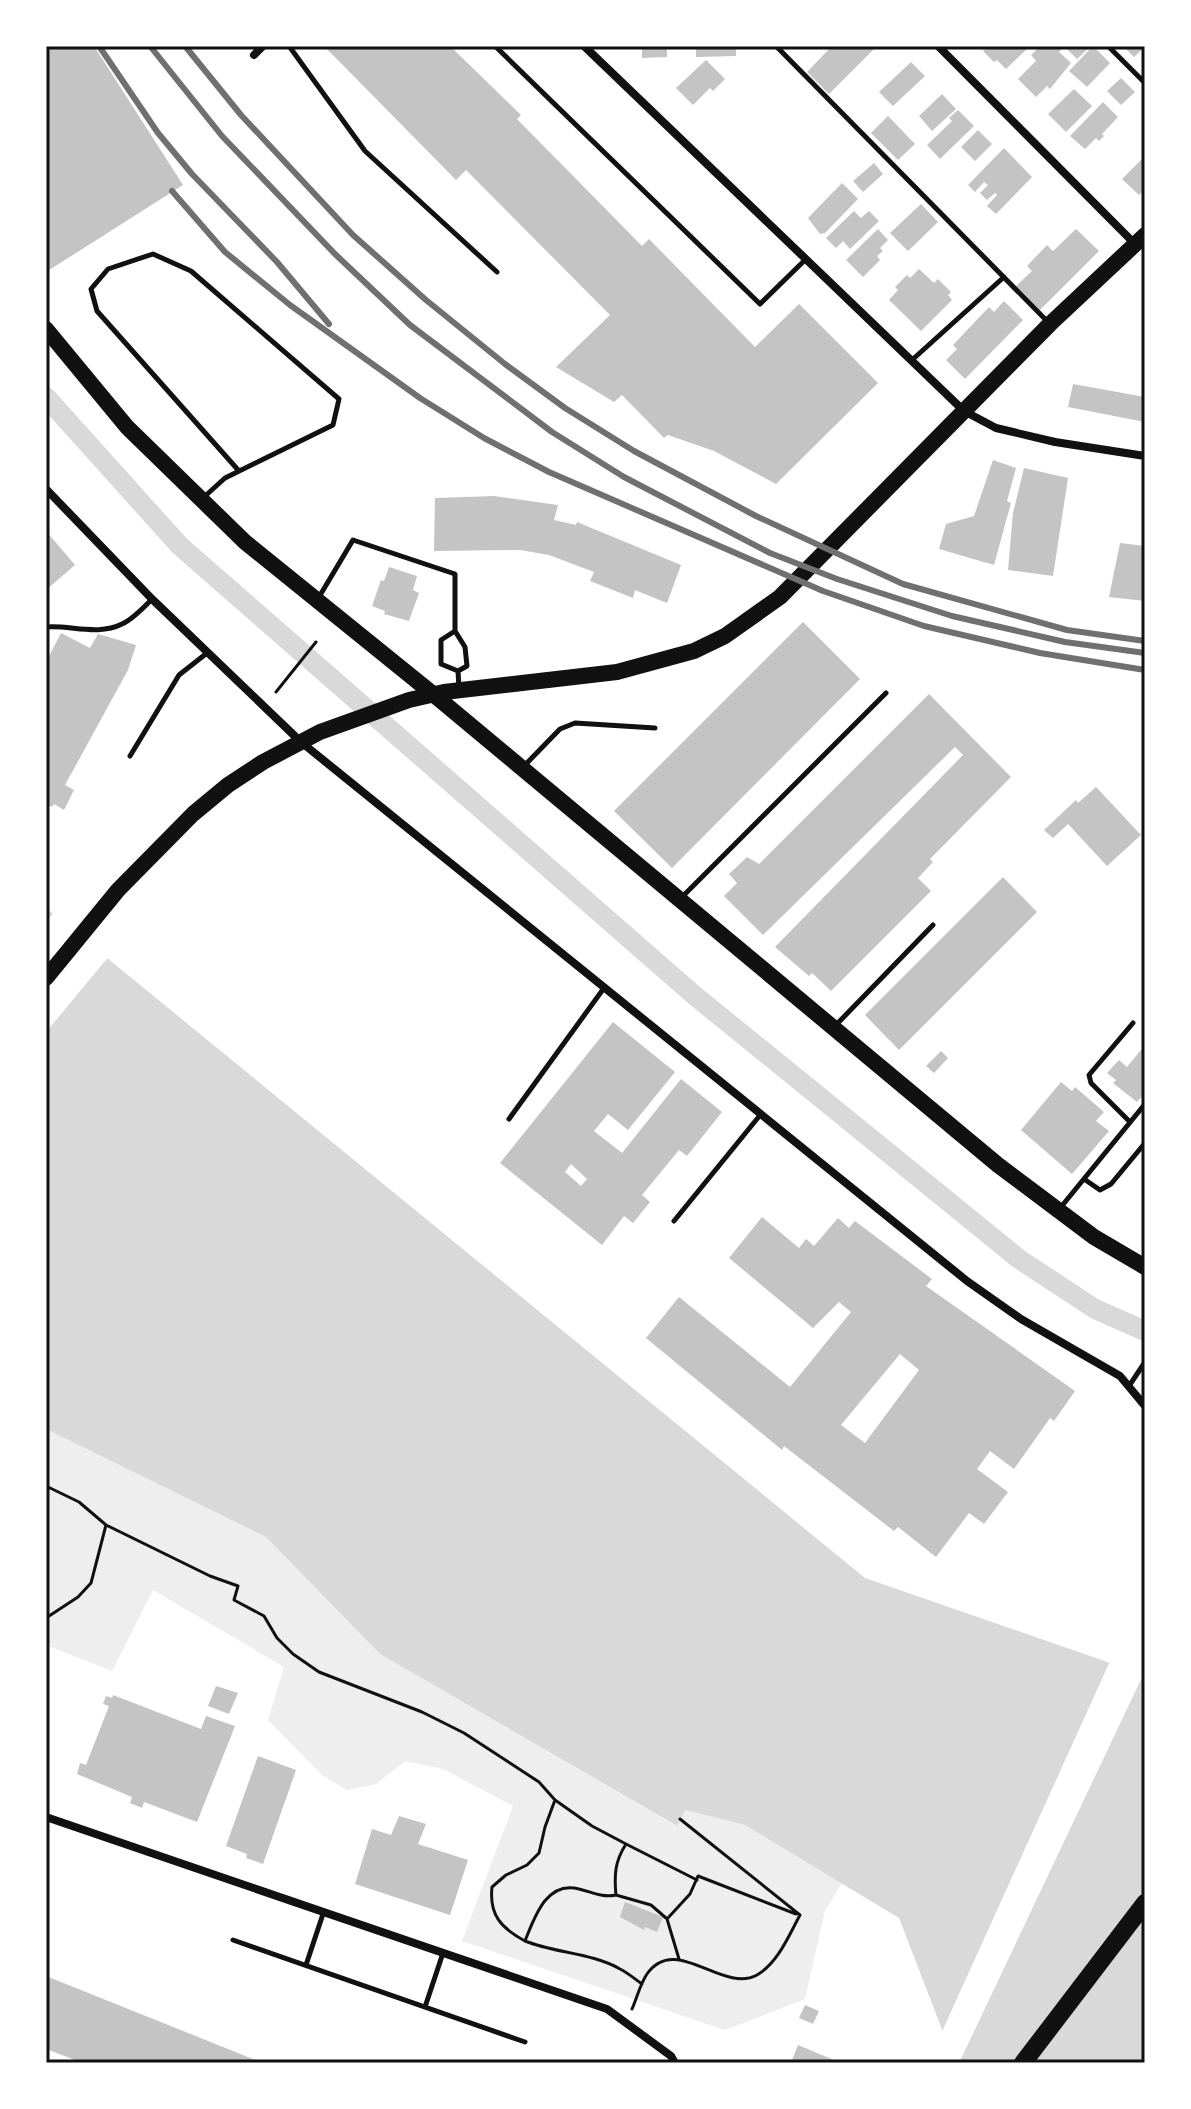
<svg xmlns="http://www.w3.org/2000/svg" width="1191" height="2109" font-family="Inter,sans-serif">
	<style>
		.green { fill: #eee }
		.water { fill: #d9d9d9 }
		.pier { fill: #fff }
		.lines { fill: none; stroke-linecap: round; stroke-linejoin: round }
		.canal { stroke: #d9d9d9; stroke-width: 20 }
		.building { fill: #c4c4c4; fill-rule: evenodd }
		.path { stroke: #111; stroke-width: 3 }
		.service { stroke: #111; stroke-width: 5 }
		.minor { stroke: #111; stroke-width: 8 }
		.secondary { stroke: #111; stroke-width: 16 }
		.primary { stroke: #111; stroke-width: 18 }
		.rail { stroke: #707070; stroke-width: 6 }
		.neatline { fill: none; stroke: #111; stroke-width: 3 }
	</style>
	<rect width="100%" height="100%" fill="#fff"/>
	<!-- green -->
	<path class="green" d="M46,1429L266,1537L380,1654L676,1826L685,1810L745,1825L842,1883L825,1911L805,1999L725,2030L462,1941L513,1806L443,1769L405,1761L376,1784L347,1790L322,1775L268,1720L284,1667L153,1590L112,1671L46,1645Z"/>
	<!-- water -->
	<path class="water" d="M46,908L865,1578L1145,1675V2063H955L899,1918L745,1825L685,1810L677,1826L380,1654L266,1537L46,1429Z"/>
	<!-- pier -->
	<path class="pier" d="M56,910L110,955L46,1032V922Z
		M1111,1659L1145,1671L959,2063H951L940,2036Z"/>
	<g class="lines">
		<!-- canal -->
		<path class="canal" d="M46,397L180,546L694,995L1019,1259L1095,1309L1145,1331"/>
	</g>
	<!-- building -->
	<path class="building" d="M46,46H94L183,185L46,272Z
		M324,46H450L521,115L517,119L642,246L649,239L755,347L799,304L878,383L776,484L714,451L668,435L664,438L622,395L614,402L556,367L610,315L466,170L456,180Z
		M642,46H667V57L642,58Z
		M696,46H736V56L696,57Z
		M832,46H877L829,94L807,72Z
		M983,46H1030L1006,69L997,60L994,62L983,51L986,49Z
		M1040,46H1091L1077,59L1064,46L1059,52L1071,63L1050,89L1047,86L1036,97L1018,79L1036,61L1031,55Z
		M1093,46L1110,63L1087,87L1069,71Z
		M1130,46H1145V47L1134,57L1126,49Z
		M706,60L725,79L713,91L710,88L693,105L676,88Z
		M911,62L925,76L893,106L879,92Z
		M1121,78L1135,92L1121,105L1107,91Z
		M1074,89L1092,106L1066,132L1048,114Z
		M942,94L956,109L932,131L919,116Z
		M1103,102L1118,117L1102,134L1104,136L1099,141L1096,138L1085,149L1070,136Z
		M958,110L974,126L940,159L927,145L952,121L949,118Z
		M888,116L915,144L898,160L871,133Z
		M978,130L992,144L975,161L961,147Z
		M1004,148L1032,177L996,214L987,206L997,195L995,193L987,200L980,193L988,185L984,182L975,192L968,185Z
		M1145,156V189L1139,195L1122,179Z
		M874,163L883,174L863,192L853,181Z
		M842,183L858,199L825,233L820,234L808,218Z
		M921,204L938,222L908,251L890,233Z
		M854,211L861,218L869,211L879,221L850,249L843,241L836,248L826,238Z
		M878,229L888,240L880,248L883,251L877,256L880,260L863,277L846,260Z
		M1076,229L1099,251L1040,310L1016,286L1032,271L1027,266L1047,245L1053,251Z
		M919,269L934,283L938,279L951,292L948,295L952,300L921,331L889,300L898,290L895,287L907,275L910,278Z
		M1004,301L1023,320L965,379L946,360L957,349L953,345L989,307L994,312Z
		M1073,384L1145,397V422L1068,407Z
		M993,460L1016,468L1007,501L1011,503L994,565L939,549L946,524L974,516Z
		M1024,468L1068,478L1053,576L1008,570L1013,513Z
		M494,496L558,505L554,520L576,525L577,522L681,565L667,603L635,590L633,598L590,581L594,572L549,555L520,550L434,551L435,498Z
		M46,531L75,565L46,590Z
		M1120,543L1145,546V601L1109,597Z
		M389,567L417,576L413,590L419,593L409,621L384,614L385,611L372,606L381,580L384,581Z
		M803,622L860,679L672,868L614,811Z
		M61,633L90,648L98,634L136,645L128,670L65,785L74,790L64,810L54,804L52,807L48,805L46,808V662Z
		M929,694L1011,777L930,859L933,862L918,878L931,891L831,991L812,973L809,976L775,947L963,755L955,747L763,935L724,896L737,883L729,874L747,857L759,864Z
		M1096,787L1141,835L1107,866L1068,824L1053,838L1044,830L1076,800L1078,803Z
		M1003,877L1037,912L899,1050L865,1015Z
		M613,1022L675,1072L628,1130L608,1114L594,1131L622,1153L681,1079L722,1112L687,1156L679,1150L642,1195L650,1202L633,1223L624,1216L602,1245L500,1163ZM571,1164L587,1179L581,1186L565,1172Z
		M1145,1045V1093L1137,1102L1113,1083L1116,1080L1107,1073L1119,1060L1127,1067Z
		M941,1051L948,1058L934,1073L926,1066Z
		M1061,1082L1072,1091L1075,1087L1104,1112L1096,1121L1109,1131L1072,1174L1021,1130Z
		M762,1217L799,1248L806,1239L814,1246L838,1218L849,1228L855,1221L932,1279L926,1286L1075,1391L1054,1421L1050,1418L1014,1469L990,1451L977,1469L1008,1492L984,1524L969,1513L936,1557L898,1527L894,1531L784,1446L782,1450L646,1338L679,1297L790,1387L851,1312L839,1302L813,1328L729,1258ZM900,1354L919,1370L865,1443L841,1425Z
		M216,1686L238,1693L229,1714L208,1706Z
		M113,1695L201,1729L206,1716L235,1726L197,1822L144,1802L142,1808L130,1803L132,1797L77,1774L80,1763L86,1765L109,1706L103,1704L106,1696L112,1698Z
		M258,1756L296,1770L263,1864L246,1858L247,1854L226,1846Z
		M399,1816L426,1824L418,1844L468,1860L450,1915L355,1884L372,1829L391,1835Z
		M625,1902L663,1917L657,1932L645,1927L644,1930L620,1917Z
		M46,1976L263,2063H83L46,2049Z
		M805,2005L819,2011L813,2024L799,2018Z
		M798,2045L841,2063H791Z"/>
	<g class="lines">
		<!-- path -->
		<path class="path" d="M276,692L316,642
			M46,1486L79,1502L106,1525
			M46,1618L78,1597L91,1583L106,1525L210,1576L238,1586L234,1600L264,1616L277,1638L293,1654L319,1672L422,1712L464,1733L539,1782L555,1800
			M616,1895C602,1898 592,1892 579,1889C546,1880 534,1919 525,1941C555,1953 592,1953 620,1969C628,1973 635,1979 642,1984
			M666,1918L651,1905L616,1895C614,1875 615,1861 626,1844L697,1880
			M525,1941C501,1928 489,1915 492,1887L506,1875L527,1865L539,1853L545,1827L555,1800L592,1826L626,1844
			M679,1959L667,1919L690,1894L698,1876L796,1914
			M632,2009C637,1998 640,1984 647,1974C676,1933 722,1994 757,1975C778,1963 789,1935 800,1915L680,1819"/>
		<!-- service -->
		<path class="service" d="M289,46L365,151L497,272
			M495,46L760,304L806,259
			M776,46L1047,321
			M1108,46L1145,83
			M912,360L1004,277
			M204,497L225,478L333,425L339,399L191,271L153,254L108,269L91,289L97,311L239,471
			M319,597L353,540L455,574V631
			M46,627C71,625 98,636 122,624C133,619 143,608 152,599
			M458,671L467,666L465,647L455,631L441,640V664L458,671L459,689
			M130,756L179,675L207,653
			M524,766L560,729L575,723L655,728
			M683,896L886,693
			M834,1027L933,925
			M509,1119L604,988
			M1130,1122L1091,1083L1089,1075L1133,1023
			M1084,1179L1100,1190L1111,1184L1145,1143
			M1061,1207L1145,1104
			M674,1221L761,1114
			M1129,1386L1145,1362
			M233,1940L525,2042
			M306,1965L324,1911
			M425,2007L443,1953"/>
		<!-- minor -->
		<path class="minor" d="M584,46L964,411L996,428L1055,442L1145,456
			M938,46L1135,244
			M254,55L263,46
			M46,489L152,599L301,742L967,1281L1021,1319L1120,1376L1145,1406
			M46,1817L607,2009L671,2056L675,2063"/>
		<!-- secondary -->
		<path class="secondary" d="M46,329L127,427L245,542L433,694L998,1165L1094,1237L1145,1267
			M46,978L118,890L193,814L228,785L263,762L320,732L409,700L444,692L617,672L694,651L725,636L780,597L1050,324L1145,235"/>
		<!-- primary -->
		<path class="primary" d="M1023,2063L1145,1903"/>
		<!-- rail -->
		<path class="rail" d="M99,46L158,133L192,174L277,262L329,324
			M150,46L222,136L335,254L410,325L552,432L624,477L770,553L837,579L952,616L1065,642L1145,653
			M185,46L241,115L353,235L426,300L505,364L565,408L634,451L756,516L903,584L1067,630L1145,641
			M172,191L225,252L290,305L420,398L484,438L549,472L823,591L924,626L1040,653L1145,670"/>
	</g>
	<!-- border -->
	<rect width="1191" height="2109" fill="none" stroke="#ffffff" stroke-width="96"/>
	<rect x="48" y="48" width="1095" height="2013" class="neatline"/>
</svg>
